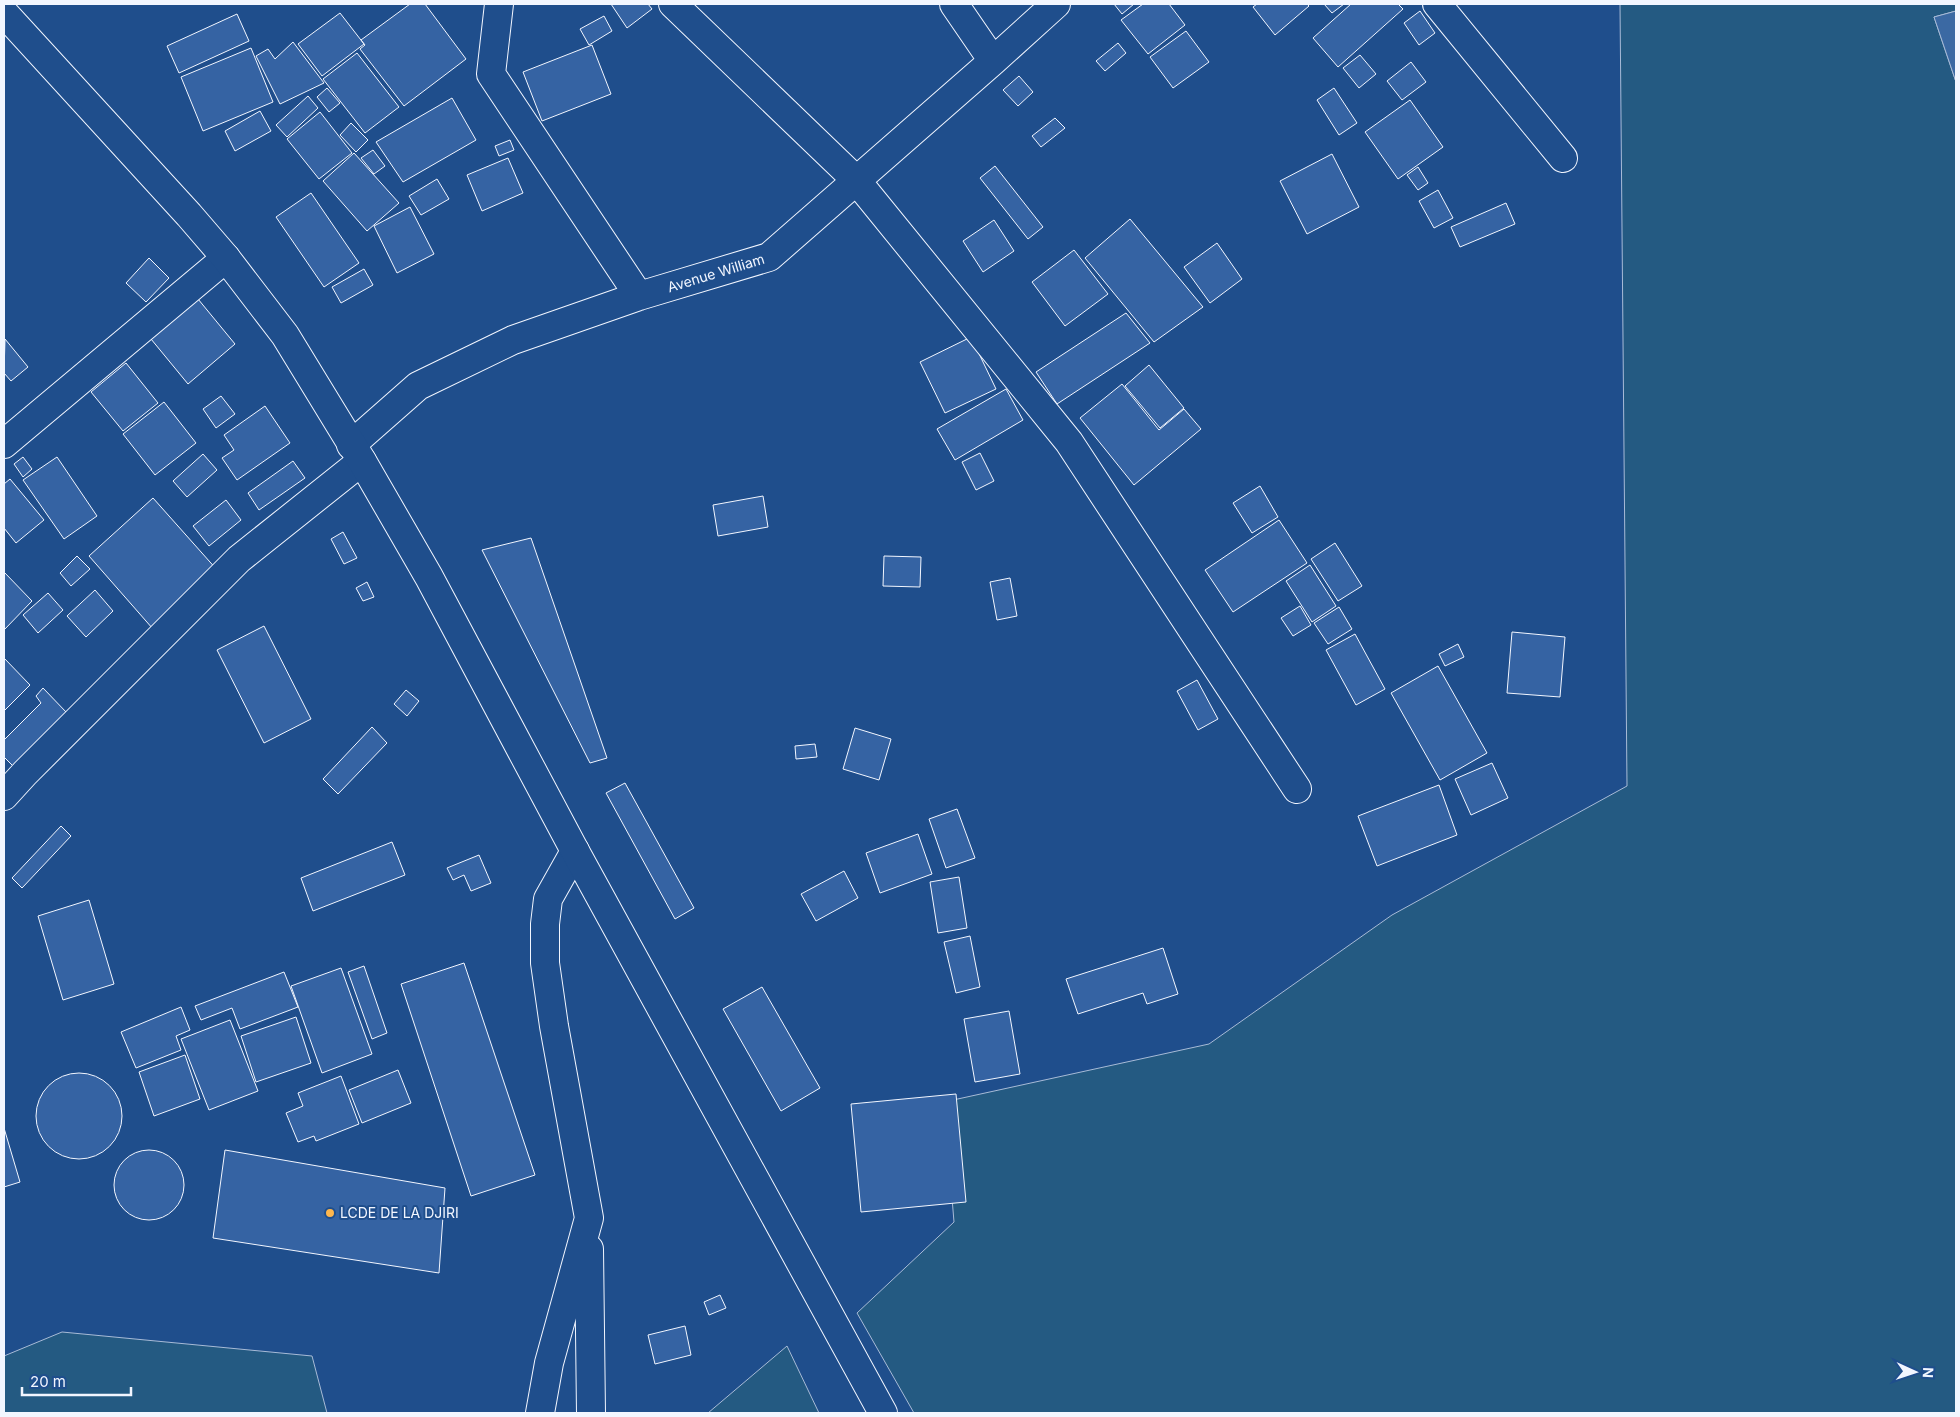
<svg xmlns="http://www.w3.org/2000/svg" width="1960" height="1417" font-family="Inter,sans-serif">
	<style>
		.green { fill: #245a82; stroke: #a8bbd7 }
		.water { fill: #3b69a3; stroke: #a8bbd7 }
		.building { fill: #3563a3; stroke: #f2f6ff }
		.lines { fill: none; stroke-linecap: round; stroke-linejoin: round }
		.street-casing { stroke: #f2f6ff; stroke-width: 30 }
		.highway-casing { stroke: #f2f6ff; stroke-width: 30 }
		.street { stroke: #1f4e8c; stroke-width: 28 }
		.highway { stroke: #1f4e8c; stroke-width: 28 }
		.poi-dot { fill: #ffb74d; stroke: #1f4e8c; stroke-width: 2 }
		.labels { text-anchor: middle; stroke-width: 4; stroke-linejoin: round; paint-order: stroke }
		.street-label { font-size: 14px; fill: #f2f6ff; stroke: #1f4e8c }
		.poi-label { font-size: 14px; fill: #f2f6ff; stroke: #1f4e8c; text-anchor: start }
	</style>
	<rect width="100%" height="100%" fill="#1f4e8c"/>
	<!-- green -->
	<path class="green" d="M1620,4H1956V11L1934,17L1956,82V1413H914L857,1313L954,1222L944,1102L1209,1044L1392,915L1627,786Z
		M62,1332L312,1356L327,1413H4V1356Z
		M787,1346L819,1413H708Z"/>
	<!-- water -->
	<path class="water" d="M1956,11V82L1934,17Z"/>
	<!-- building -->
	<path class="building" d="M410,4H425L466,59L404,106L360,49L365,45L361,40Z
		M611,4H648L652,9L627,28Z
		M1114,4H1134L1122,14Z
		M1143,4H1169L1185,25L1148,54L1121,20Z
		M1257,4H1307L1309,6L1275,35L1253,7Z
		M1324,4H1344L1332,13Z
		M1351,4H1398L1403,9L1338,67L1313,38Z
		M1420,11L1435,33L1419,45L1404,23Z
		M340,13L364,44L322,76L298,44Z
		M237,14L249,41L179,73L167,46Z
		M604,16L612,31L589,45L580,29Z
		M1186,31L1209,62L1173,88L1150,57Z
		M293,42L324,83L280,104L256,56L268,49L275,59Z
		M1118,43L1126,53L1105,71L1096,61Z
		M592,45L611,94L542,121L523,72Z
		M251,48L273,102L203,131L181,77Z
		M357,53L399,107L365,133L323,79Z
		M1360,55L1376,74L1359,88L1343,68Z
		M1411,62L1426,82L1402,100L1387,81Z
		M1019,76L1033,92L1018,106L1003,90Z
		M327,88L340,103L329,112L317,97Z
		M1334,88L1357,123L1339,135L1317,100Z
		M308,96L318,108L287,137L276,125Z
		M452,98L476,140L403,182L376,142Z
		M1410,100L1443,147L1398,179L1365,132Z
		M260,111L271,131L235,151L225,131Z
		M320,112L352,153L319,179L287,139Z
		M1055,118L1065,128L1041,147L1032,136Z
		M351,123L368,140L356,152L340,135Z
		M510,140L514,150L499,156L495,146Z
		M373,150L385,166L374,174L361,158Z
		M354,153L399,203L367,231L323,181Z
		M1332,154L1359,207L1307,234L1280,181Z
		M508,158L523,193L482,211L467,175Z
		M995,166L1043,227L1028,239L980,178Z
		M1418,167L1428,183L1418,190L1407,175Z
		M437,179L449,199L421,215L409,196Z
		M1438,190L1453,218L1434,228L1419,201Z
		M311,193L359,263L324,287L276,217Z
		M1506,203L1515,224L1460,247L1451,227Z
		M410,207L434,254L397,273L374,226Z
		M1130,219L1203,307L1154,342L1085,258Z
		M994,220L1014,251L983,272L963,241Z
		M1217,243L1242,279L1210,303L1184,267Z
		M1074,250L1108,294L1065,326L1032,282Z
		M149,258L169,278L146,302L126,283Z
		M364,269L373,285L341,303L332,287Z
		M198,299L235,344L188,384L151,339Z
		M1126,313L1150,343L1057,404L1036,372Z
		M971,337L996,389L945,413L920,362Z
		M5,339L28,367L11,381L4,373Z
		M126,363L158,403L123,431L91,392Z
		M1149,365L1184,408L1160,428L1125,386Z
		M1122,384L1159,430L1184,409L1201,429L1134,485L1080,418Z
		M1006,389L1023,420L955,460L937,429Z
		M221,396L235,414L216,428L203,409Z
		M164,402L196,443L155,475L123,434Z
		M265,406L290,443L237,480L222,458L234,450L224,435Z
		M980,453L994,481L976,490L962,462Z
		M203,454L217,470L187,497L173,481Z
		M23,457L32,469L23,477L14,464Z
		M57,457L97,516L64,539L23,480Z
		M293,461L305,478L259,510L248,493Z
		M10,479L44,520L16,543L4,528V484Z
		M1260,486L1278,517L1252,533L1233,503Z
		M763,496L768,527L718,536L713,505Z
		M153,498L218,571L153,629L89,556Z
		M226,500L241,520L209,546L193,526Z
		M1279,520L1307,563L1233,612L1205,570Z
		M343,532L357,558L344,564L331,539Z
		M531,538L607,758L590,763L482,550Z
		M1335,543L1362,586L1338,601L1311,559Z
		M77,556L90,569L71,586L60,573Z
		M884,556L921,557L920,587L883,586Z
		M1310,565L1336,606L1312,622L1286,581Z
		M4,572L32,601L4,630Z
		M1010,578L1017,616L997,620L990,582Z
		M367,582L374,597L363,601L356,588Z
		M95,590L113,611L86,637L67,616Z
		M48,593L63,610L38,633L23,615Z
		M1300,606L1311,625L1293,636L1281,618Z
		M1339,607L1352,629L1328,644L1314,623Z
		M264,626L311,719L264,743L217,650Z
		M1512,632L1565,637L1560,697L1507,693Z
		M1355,634L1385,689L1356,705L1326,650Z
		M1458,644L1464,657L1445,666L1439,654Z
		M4,658L30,685L4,711Z
		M1438,666L1487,753L1440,780L1391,693Z
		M1197,680L1218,719L1198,730L1177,691Z
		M43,688L67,713L13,766L4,757V740L41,703L36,696Z
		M406,690L419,701L407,716L394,704Z
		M372,727L387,743L338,794L323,779Z
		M855,728L891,739L879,780L843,769Z
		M815,744L817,757L796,759L795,746Z
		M1492,763L1508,798L1471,815L1455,779Z
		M625,783L694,908L675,919L606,793Z
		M1439,785L1457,835L1377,866L1358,816Z
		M957,809L975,858L946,868L929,819Z
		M61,826L71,836L22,888L12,878Z
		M918,834L932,874L880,893L866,853Z
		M392,842L405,875L313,911L301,878Z
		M479,855L491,883L471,891L464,875L453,880L447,868Z
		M844,871L858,898L816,921L801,894Z
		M959,877L967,928L938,933L930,882Z
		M89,900L114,984L63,1000L38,916Z
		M970,936L980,987L956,993L944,942Z
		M1163,948L1178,994L1147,1004L1143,993L1078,1014L1066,979Z
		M464,963L535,1175L471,1196L401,984Z
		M364,966L387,1033L372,1039L348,972Z
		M341,968L372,1054L322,1073L291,986Z
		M284,972L298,1007L240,1029L232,1008L201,1020L195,1006Z
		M762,987L820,1088L781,1111L723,1009Z
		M181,1007L190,1030L176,1036L181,1050L136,1068L121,1032Z
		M1009,1011L1020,1074L975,1082L964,1019Z
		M296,1017L311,1063L256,1082L241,1036Z
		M230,1020L258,1091L209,1110L181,1039Z
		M185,1055L200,1099L154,1116L139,1072Z
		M398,1070L411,1103L362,1123L349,1090Z
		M36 1116a43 43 0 1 1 86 0a43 43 0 1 1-86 0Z
		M341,1076L359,1124L316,1141L314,1136L298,1142L286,1113L303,1106L298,1093Z
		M956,1094L966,1202L861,1212L851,1104Z
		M4,1128L20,1182L4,1187Z
		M225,1150L445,1188L439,1273L213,1238Z
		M114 1185a35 35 0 1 1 70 0a35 35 0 1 1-70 0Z
		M720,1295L726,1308L709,1315L704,1302Z
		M685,1326L691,1355L655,1364L648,1335Z"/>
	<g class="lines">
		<defs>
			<path id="street" d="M499,4L491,74L639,296
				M673,4L856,180L1069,442L1297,789
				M954,4L993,61
				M1437,4L1563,158
				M4,444L226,258
				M351,445L418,386L513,340L639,296L769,257L993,61L1056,4
				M4,796L25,773L239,559L362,461
				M589,1249L591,1413
				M540,1413L549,1363L589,1218L554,1026L545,963V924L548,899L575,851"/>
			<path id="highway" d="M4,13L189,215L226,258L285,335L362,461L429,577L575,851L883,1413"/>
		</defs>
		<!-- street casing -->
		<use href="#street" class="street-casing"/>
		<!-- highway casing -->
		<use href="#highway" class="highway-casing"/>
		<!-- street -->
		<use href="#street" class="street"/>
		<!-- highway -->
		<use href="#highway" class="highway"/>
	</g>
	<!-- markers -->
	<circle class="poi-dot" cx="330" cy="1213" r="5"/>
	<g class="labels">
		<!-- street labels -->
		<g class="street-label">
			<text transform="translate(716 273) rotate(-17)" y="5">Avenue William</text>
		</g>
		<!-- poi labels -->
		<g class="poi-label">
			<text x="340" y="1218">LCDE DE LA DJIRI</text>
		</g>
	</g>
	<!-- border -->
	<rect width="1960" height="1417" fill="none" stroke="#f2f6ff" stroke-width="10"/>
	<!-- north arrow -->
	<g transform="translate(1915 1372) rotate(93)" stroke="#1f4e8c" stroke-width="4" paint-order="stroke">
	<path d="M0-4L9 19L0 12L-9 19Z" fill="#f2f6ff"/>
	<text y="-8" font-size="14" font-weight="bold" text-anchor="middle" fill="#f2f6ff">N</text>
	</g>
	<!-- scale -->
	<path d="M22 1387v8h109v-8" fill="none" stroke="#f2f6ff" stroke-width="2.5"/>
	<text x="30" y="1387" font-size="15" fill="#f2f6ff" stroke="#1f4e8c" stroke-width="4" paint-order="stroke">20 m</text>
</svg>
